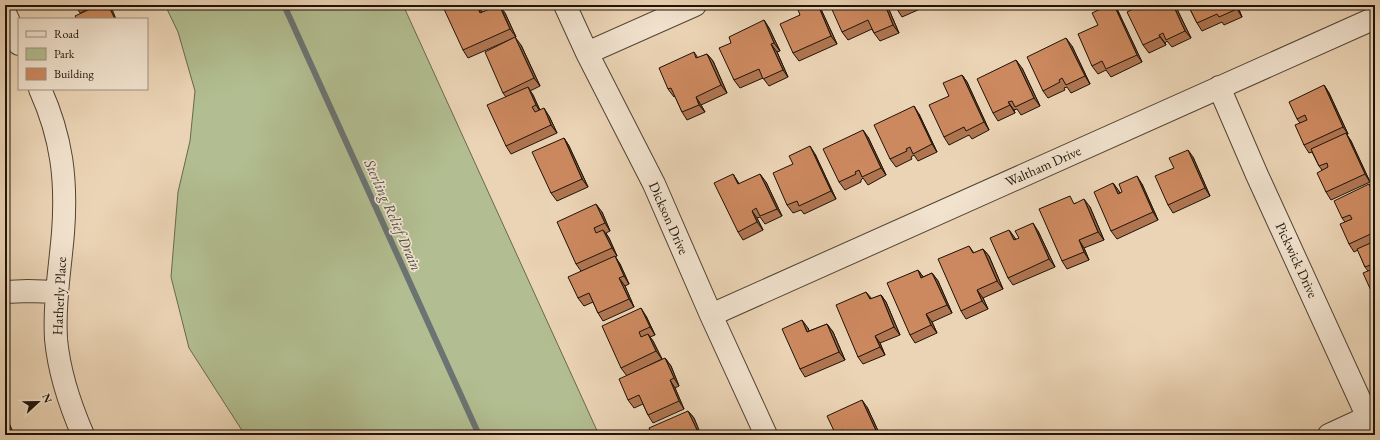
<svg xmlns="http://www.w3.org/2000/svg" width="1380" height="440" font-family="'EB Garamond',serif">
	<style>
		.green { fill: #b2be91; stroke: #68684c }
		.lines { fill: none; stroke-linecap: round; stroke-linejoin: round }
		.stream { stroke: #6b7472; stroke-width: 6 }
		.minor-casing { stroke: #524333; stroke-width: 24 }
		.minor { stroke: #f2e3cf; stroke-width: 22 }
		.wall { fill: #af7551; stroke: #1f1308 }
		.shaded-wall { fill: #8f5f42; stroke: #1f1308 }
		.building { fill: #cc885e; stroke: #1f1308 }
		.labels { text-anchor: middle; stroke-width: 3.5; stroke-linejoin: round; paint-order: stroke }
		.street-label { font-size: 14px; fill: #1f1308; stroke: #f2e3cf }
		.water-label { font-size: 15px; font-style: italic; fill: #4b4c46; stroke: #f2e3cf }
	</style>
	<rect width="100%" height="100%" fill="#ebd4b5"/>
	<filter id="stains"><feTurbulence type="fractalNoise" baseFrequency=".005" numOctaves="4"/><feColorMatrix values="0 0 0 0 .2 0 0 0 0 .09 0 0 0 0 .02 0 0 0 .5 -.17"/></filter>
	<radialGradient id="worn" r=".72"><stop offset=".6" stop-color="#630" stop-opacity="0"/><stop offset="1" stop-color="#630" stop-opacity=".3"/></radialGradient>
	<!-- green -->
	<path class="green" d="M165,5H403L599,435H245L189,348L171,277L178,192L190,141L195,91L178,32Z"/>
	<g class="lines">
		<!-- stream -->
		<path class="stream" d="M284,5L479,435"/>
		<defs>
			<path id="minor" d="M565,5L587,53L654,184L711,315L766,435
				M5,13L19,44
				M587,53L695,5
				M1219,87L1257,175L1375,433
				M40,89C62,138 67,180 63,233C60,269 54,303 56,339C59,372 70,405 83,435
				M5,292L28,291L57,292
				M711,315L1375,18
				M1329,435L1368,417"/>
		</defs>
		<!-- minor casing -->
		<use href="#minor" class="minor-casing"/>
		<!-- minor -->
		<use href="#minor" class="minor"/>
	</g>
	<!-- wall -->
	<path class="wall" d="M75,5H96L80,13Z
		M478,5L482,12L505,13L516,37L468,58L463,50Z
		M801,5H819L837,44L799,61L793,53L800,15Z
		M887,5L899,33L880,41L874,33L872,29L848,40L842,32Z
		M895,5H929L902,17L897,9Z
		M1109,5H1114L1118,11L1142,62L1111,77L1106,70L1098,74L1092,66L1098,25Z
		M1175,5L1191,38L1172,47L1167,41L1165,43L1166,45L1149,53L1143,45Z
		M1188,5H1237L1242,17L1224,25L1222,22L1202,31L1197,23Z
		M1263,5H1273L1265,8Z
		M764,20L769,28L780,51L777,52L788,77L769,86L763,78L740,88L734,80L731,43Z
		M521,45L540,86L530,91L533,95L540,110L549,116L557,133L511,154L506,146V97L503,93Z
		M1072,46L1090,84L1071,93L1067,87L1064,88L1065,90L1048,98L1043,91Z
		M694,52L698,58L707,54L713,61L727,93L701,105L705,112L687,120L682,112L675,96L674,97L668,89Z
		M1022,68L1040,106L1021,115L1017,109L1014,110L1015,113L998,121L993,113Z
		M962,75L967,82L989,130L972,139L969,135L949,145L944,137L949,96Z
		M1324,85L1329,93L1348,134L1347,135L1351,141L1370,182L1331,200L1326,192L1322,170L1319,166L1312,152L1309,153L1304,145L1300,123L1297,119Z
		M919,114L937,152L918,161L914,155L911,157L912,159L896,167L890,159Z
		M868,137L886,175L868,185L863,178L861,180V182L845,190L839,182Z
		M564,138L569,146L588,187L557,201L551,193Z
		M815,154L836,199L804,214L801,210L793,213L787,205Z
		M1193,157L1210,196L1173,213L1168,205L1174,168Z
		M733,174L739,184L766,182L782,216L765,224L760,217L757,218L763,230L743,240L738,232Z
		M1113,183L1120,193L1142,184L1158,220L1117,239L1111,231Z
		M1374,192L1375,194V297L1372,293L1368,271L1365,267L1358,250L1354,252L1349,244L1345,222L1342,218Z
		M1075,203L1090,207L1104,240L1084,248L1089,260L1067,269L1062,261Z
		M602,212L610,231L606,233L609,238L617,256L615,257L620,264L629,284L625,286L634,307L603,321L598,313L593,302L584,306L578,298L581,271L576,264Z
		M1009,230L1016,240L1038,231L1055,267L1013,285L1008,278Z
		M969,246L974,253L983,249L989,256L1003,289L983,298L988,309L966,319L961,311Z
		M918,270L923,277L932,273L938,281L952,313L932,322L937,333L915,343L910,335Z
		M881,295L886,302L900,335L880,343L885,355L863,364L858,357L871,299Z
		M646,316L655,335L650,337L653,341L662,359L627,376L621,368Z
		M827,324L833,332L845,360L805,377L800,369L808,328L809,331Z
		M665,358L671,366L679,386L675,388L684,409L653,423L648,415L643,404L634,408L628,400Z
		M867,407L880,435H836L835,433Z
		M688,411L694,418L701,435H652Z"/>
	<!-- shaded-wall -->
	<path class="shaded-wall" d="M108,5H109L112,9L116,19H115Z
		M477,5H478L486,21L480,13Z
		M500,5L505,13L516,37L510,29Z
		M818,5H819L820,7L837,44L831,36Z
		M885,5H887L899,33L893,25Z
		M1114,5L1118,11L1142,62L1137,55Z
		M1173,5H1175L1191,38L1185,31Z
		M1235,5H1237L1242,17L1237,9Z
		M764,20L769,28L780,51L774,43Z
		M1159,35L1165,43L1166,45L1160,37Z
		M515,37L521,45L540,86L534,78Z
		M1066,38L1072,46L1090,84L1085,76Z
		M771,44L777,52L788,77L783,70Z
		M707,54L713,61L727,93L721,85Z
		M1016,60L1022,68L1040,106L1034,98Z
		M962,75L967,82L989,130L984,122Z
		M1324,85L1329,93L1348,134L1343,127Z
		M528,87L533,95L541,113L536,105Z
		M696,97L701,105L705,112L699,105Z
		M1008,102L1014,110L1015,113L1010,105Z
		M914,106L919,114L937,152L932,144Z
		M544,108L549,116L557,133L551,125Z
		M863,130L868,137L886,175L881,168Z
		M1346,133L1351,141L1370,182L1365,174Z
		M564,138L569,146L588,187L582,179Z
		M810,146L815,154L836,199L831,191Z
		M1188,150L1193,157L1210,196L1205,188Z
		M733,174L738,182L744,192L738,184Z
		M760,174L766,182L782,216L777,209Z
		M1137,176L1142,184L1158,220L1153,212Z
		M1113,183L1119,191L1123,201L1118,194Z
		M1369,184L1374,192L1375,194V198Z
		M1084,199L1090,207L1104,240L1098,232Z
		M596,204L602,212L610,231L605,223Z
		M752,211L757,218L763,230L757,222Z
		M1033,223L1038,231L1055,267L1049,259Z
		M603,230L609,238L617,256L612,248Z
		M1009,230L1015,238L1020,248L1014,240Z
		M1079,240L1084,248L1089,260L1084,252Z
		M983,249L989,256L1003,289L997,281Z
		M615,256L620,264L629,284L624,276Z
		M918,270L924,278H921Z
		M932,273L938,281L952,313L947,305Z
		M619,278L625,286L634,307L629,299Z
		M977,290L983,298L988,309L982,301Z
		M866,292L872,299H870Z
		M881,295L886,302L900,335L894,327Z
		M641,308L646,316L655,335L650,327Z
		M926,314L932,322L937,333L931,325Z
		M802,320L808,328L813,340L807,332Z
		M827,324L833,332L845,360L839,352Z
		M648,334L653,341L662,359L656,351Z
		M875,336L880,343L885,355L880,347Z
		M665,358L671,366L679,386L674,378Z
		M670,380L675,388L684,409L679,401Z
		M862,400L867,407L880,435H878Z
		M688,411L694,418L701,435L697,430Z
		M5,418L10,425L14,435H12Z"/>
	<!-- building -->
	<path class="building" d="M99,5H108L115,19H77L75,16Z
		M453,5H477L480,13L499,5L510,29L463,50L444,9Z
		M801,5H818L831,36L793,53L780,24L800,15L797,7Z
		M830,5H885L893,25L874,33L868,20L842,32Z
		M895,5H906L897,9Z
		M1109,5H1114L1137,55L1106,69L1102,61L1092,66L1078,34L1098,25L1092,13Z
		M1141,5H1173L1185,31L1166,40L1163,33L1159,35L1160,37L1143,45L1127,12Z
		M1188,5H1235L1237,9L1219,17L1217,14L1197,23Z
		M764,20L774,43L771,44L783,70L763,79L759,69L734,80L719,48L731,43L729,37Z
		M515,37L534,78L503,93L485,52Z
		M1066,38L1085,76L1066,85L1062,78L1059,80L1060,82L1043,91L1027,57Z
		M694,52L696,58L707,54L721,85L696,97L699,105L682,112L671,88L668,89L659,68Z
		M1016,60L1034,98L1015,107L1012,101L1008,102L1010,105L993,113L977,79Z
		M962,75L984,122L966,131L964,127L944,137L929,105L949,96L943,83Z
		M1324,85L1343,127L1304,145L1295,125L1307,120L1305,115L1297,119L1289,102Z
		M528,87L536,105L532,107L535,112L544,108L551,125L506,146L487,105Z
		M914,106L932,144L913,154L910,147L906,149L907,151L890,159L874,125Z
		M863,130L881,168L862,177L859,170L855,172L856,174L839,182L823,149Z
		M1346,133L1365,174L1326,192L1317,173L1328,167L1327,163L1319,166L1311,149Z
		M564,138L582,179L551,193L532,152Z
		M810,146L831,191L799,206L797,201L787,205L773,173L793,164L789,156Z
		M1188,150L1205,188L1168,205L1155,176L1174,168L1169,158Z
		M733,174L738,184L760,174L777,209L760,216L756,208L752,211L757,222L738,232L714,183Z
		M1137,176L1153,212L1111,231L1094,192L1113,183L1118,194L1122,192L1119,184Z
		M1369,184L1375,198V232L1349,244L1340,224L1352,219L1350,215L1342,218L1334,201Z
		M1070,196L1074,204L1084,199L1098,232L1079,240L1084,252L1062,261L1039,209Z
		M596,204L605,223L594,228L596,233L603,230L612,248L576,264L557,222Z
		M1033,223L1049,259L1008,278L990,238L1009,230L1014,240L1019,238L1015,231Z
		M1375,241V291L1372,293L1363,273L1375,268L1373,264L1365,267L1357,249Z
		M969,246L973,253L983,249L997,281L977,290L982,301L961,311L938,259Z
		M615,256L624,276L619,278L629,299L598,313L589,293L578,298L568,277Z
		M918,270L921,278L932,273L947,305L926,314L931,325L910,335L887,283Z
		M866,292L870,299L881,295L894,327L875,336L880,347L858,357L836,305Z
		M641,308L650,327L639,332L641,337L648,334L656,351L621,368L602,326Z
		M802,320L807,332L827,324L839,352L800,369L782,329Z
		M665,358L674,378L670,380L679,401L648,415L639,395L628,400L619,379Z
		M862,400L878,435H842L844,434L843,430L835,433L827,416Z
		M688,411L697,430L686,434V435H652L649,428Z
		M5,418L12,434L20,431L22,435H5Z"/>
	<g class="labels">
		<!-- street labels -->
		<g class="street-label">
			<text transform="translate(1043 166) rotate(-24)" y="5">Waltham Drive</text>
			<text transform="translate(669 218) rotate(66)" y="5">Dickson Drive</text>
			<text transform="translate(1297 260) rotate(65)" y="5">Pickwick Drive</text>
			<text transform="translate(59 296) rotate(-87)" y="5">Hatherly Place</text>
		</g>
		<!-- water labels -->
		<g class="water-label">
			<text transform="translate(393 215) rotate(66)" y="5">Sterling Relief Drain</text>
		</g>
	</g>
	<!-- margin -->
	<rect width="1380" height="440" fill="none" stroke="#ebd4b5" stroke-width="20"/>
	<rect x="6" y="6" width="1368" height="428" fill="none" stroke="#1f1308" stroke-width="2"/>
	<rect x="10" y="10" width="1360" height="420" fill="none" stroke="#1f1308"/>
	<!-- legend -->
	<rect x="18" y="18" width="130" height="72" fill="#f2e3cf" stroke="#9e907f"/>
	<rect x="26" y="31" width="20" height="6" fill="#f2e3cf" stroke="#9e907f"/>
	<text x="54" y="38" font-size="12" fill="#1f1308">Road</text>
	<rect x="26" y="48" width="20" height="12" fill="#b2be91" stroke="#9e907f"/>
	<text x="54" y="58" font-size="12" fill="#1f1308">Park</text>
	<rect x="26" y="68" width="20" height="12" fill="#cc885e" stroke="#9e907f"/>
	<text x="54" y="78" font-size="12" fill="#1f1308">Building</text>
	<!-- north arrow -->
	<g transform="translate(38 402) rotate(68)" stroke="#f2e3cf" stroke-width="3" paint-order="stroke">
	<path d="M0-3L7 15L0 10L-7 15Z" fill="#1f1308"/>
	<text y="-6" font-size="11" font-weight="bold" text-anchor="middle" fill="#1f1308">N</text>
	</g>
	<rect width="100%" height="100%" filter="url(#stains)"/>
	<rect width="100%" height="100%" fill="url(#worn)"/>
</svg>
